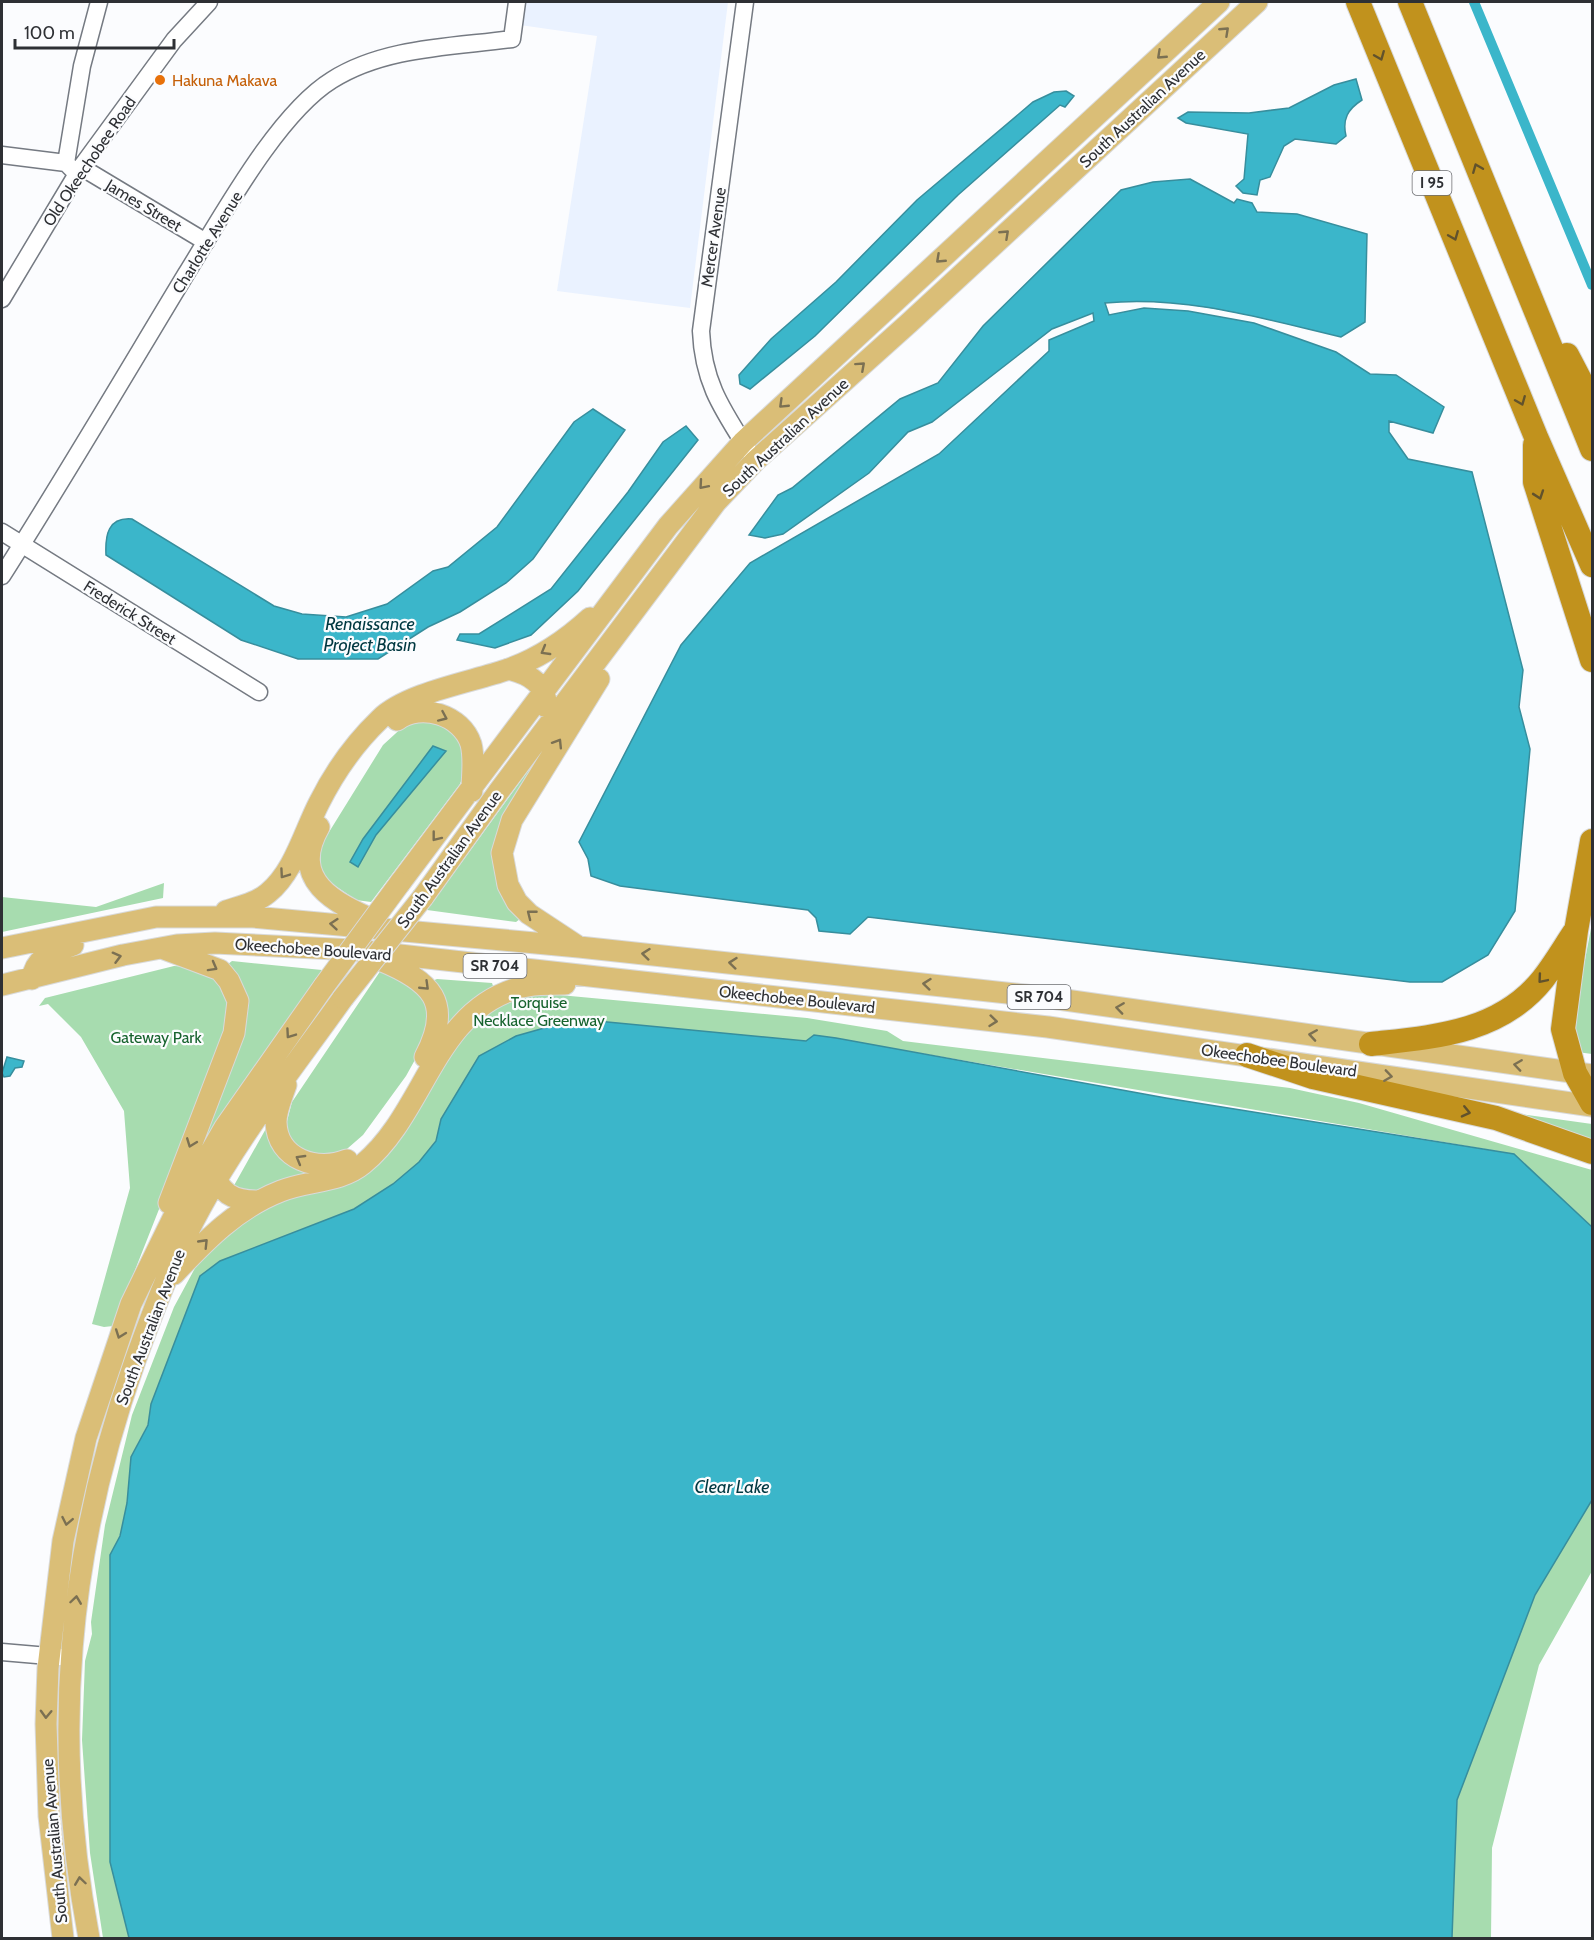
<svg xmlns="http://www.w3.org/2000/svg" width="1594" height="1940" font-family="Cabin,sans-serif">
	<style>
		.built { fill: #eaf2ff }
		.green { fill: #a7dcaf }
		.water { fill: #3bb6ca; stroke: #378e9d; stroke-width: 1.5 }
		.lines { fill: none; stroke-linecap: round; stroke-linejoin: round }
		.canal { stroke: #3bb6ca; stroke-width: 10 }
		.minor-casing { stroke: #757a82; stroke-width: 19 }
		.major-casing { stroke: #d9dada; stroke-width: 23 }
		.highway-casing { stroke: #d9dada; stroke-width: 26 }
		.minor { stroke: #fff; stroke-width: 16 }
		.major { stroke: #dabe77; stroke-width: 21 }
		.highway { stroke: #c1921d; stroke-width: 24 }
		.major-bridge-casing { stroke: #d9dada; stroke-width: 23; stroke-linecap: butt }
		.major-bridge { stroke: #dabe77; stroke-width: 21 }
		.oneway { stroke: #7b7052 }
		.oneway2 { stroke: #61522c }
		.food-dot { fill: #e8710a; stroke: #fbfcfe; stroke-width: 2 }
		.labels { text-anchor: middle; stroke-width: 4.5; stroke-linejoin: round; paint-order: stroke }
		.shield { fill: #fbfcfe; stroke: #6c6d71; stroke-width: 1.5 }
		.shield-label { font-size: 15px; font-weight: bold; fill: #2e3034 }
		.food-label { font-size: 16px; fill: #c56008; stroke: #fbfcfe; text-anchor: start }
		.street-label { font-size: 16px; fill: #2e3034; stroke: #fbfcfe }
		.park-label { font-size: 16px; fill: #17632e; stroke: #fbfcfe }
		.water-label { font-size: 18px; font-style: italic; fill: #003841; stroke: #fbfcfe }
	</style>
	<rect width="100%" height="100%" fill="#fbfcfe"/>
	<!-- built -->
	<path class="built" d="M523,2H728L690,308L557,291L597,36L520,25Z"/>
	<!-- green -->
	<path class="green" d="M423,719L455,730L467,765L460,784L371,902L356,900L334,885L328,887L320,870L321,845L383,745L407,723Z
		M565,720L494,850L497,887L508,908L520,919L516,922L427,910Z
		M164,883L163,898L2,932V897L96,907Z
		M1592,923V1054L1577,1052L1573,1023Z
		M232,961L322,970L200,1147L243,1024L224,967Z
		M174,966C197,967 211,971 227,988L230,1029L113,1326L104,1327L92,1324L130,1188L124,1111L81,1037L48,1004L39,1006L45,998Z
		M381,970L411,981L433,1008L432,1029L406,1076L363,1135L340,1155L312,1158L294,1147L282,1122L287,1121L292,1102Z
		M437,979L492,983L494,989L467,1005L444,1037L432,981Z
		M538,993L807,1018L887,1031L903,1041L1290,1088L1359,1103L1592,1170V1227L1514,1154L814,1035L806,1041L441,1119L436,1141L419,1162L393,1184L354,1209L221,1261L200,1276L151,1404L148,1424L131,1457L127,1503L120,1536L110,1555V1862L129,1938H103L90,1853L82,1740L85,1661L92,1634L91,1622L105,1525L132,1415L174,1307L201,1257L232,1229L273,1205L309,1191L359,1180L391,1147L465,1034L483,1017L506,1003Z
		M1506,1112L1592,1124V1146Z
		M268,1125L280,1158L317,1173L256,1195L232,1189Z
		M1592,1500V1571L1539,1665L1492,1848L1491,1938H1452L1457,1800L1535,1595Z"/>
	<!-- water -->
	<path class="water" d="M1356,79L1362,100C1348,109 1342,119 1346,136L1336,144L1295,139L1284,146L1270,177L1260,180L1257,195L1243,193L1236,186L1244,179L1248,134L1186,123L1178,118L1188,112L1249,113L1289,108L1334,85Z
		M1066,91L1074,96L1065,107L1060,105L958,195L815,336L750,389L740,384L739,375L771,339L836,282L917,200L1033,102L1054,92Z
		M1190,179L1234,203L1237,199L1252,203L1257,212L1297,214L1367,234L1365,322L1341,337C1264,319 1184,295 1105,303L1109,315L1144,308L1188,311L1254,323L1336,352L1370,374L1396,375L1444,407L1433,433L1389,421V432L1408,459L1472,472L1523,670L1519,707L1530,749L1515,911L1488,955L1442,982H1410L868,917L850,934L819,931L816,918L808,910L620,886L591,876L588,859L579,842L681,645L750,563L939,454L1049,351V340L1094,321L1093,313L1052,329L932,422L908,432L869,473L783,534L765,538L749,535L778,495L792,488L900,399L938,383L983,326L1121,190L1153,182Z
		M593,409L625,430L533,559L506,583L460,612L428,627L378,659H298L241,640L106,555C105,535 108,517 132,519L274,606L302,614L346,617L387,604L433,571L448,567L497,527L574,422Z
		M686,426L698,440L578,591L531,635L495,648L457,640L460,634H479L551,589L628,492L663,442Z
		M433,746L446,751L376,835L358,867L350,862L363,839Z
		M576,1019L806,1041L814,1035L836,1038L1166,1098L1514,1154L1592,1227V1500L1535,1595L1457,1800L1452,1938H129L110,1862V1555L120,1536L127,1503L131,1457L148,1425L151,1404L200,1276L220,1261L354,1209L393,1184L419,1162L436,1141L441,1119L479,1056L516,1036Z
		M7,1057L24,1061L22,1067L15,1068L10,1076L4,1077L2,1073Z"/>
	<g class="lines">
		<!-- canal -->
		<path class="canal" d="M1474,2L1592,285"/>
		<defs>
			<path id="minor" d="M745,2L701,331C703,382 722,409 748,450
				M2,155L66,163
				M81,167L206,242
				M77,174L66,163L82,66L99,2
				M2,299L81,167L174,40L209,2
				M2,532L259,692
				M2,576C65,477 125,375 186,274C221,218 277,114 332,80C384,47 452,47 512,39L517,2
				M2,1652L60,1657"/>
			<path id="major" d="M508,669C529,674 547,684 546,707
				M397,720C421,702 462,715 471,744C475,759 472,776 472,791
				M319,827C289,880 334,903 376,921
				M400,883L668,526L743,442L1219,2
				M423,897L499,791L716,502L755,461L909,323L1257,2
				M226,911C241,906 256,903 268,893C294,872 304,832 319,803C334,773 356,742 380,719C406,693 471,682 506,670C538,659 566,640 590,618
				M576,945L529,914L517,902L508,885L502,853L512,820L599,679
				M2,948L156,917H253L579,947L1044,997L1592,1075
				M164,949L220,970L229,981L238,1001L234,1033L169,1203
				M380,960C431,981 454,1002 425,1057
				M32,979C36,955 53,953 73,945
				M2,985L123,955L177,945L215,943L355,950L1048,1027L1592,1106
				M286,1085C282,1097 276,1110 276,1122C277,1160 318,1172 347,1160
				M212,1169C220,1193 232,1201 257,1201
				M174,1274C206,1240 237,1208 281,1191C308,1180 340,1183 363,1164C424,1114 434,1014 515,989C531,984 549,984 565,984
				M63,1938L49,1816L46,1724L48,1668L63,1541L86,1438L131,1304L174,1216L225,1127L324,986
				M89,1938C51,1739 67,1552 135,1361C154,1308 174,1256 201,1207C241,1133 294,1067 343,998"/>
			<path id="highway" d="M1358,2L1536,437L1592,565
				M1410,2L1592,449
				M1567,355L1592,403
				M1535,445V482L1592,660
				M1592,841L1576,931L1563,1029L1575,1073L1592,1103
				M1371,1044C1434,1037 1500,1033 1543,979C1554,965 1564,948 1574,933
				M1247,1055L1313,1077L1496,1118L1592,1152"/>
		</defs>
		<!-- minor casing -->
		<use href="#minor" class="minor-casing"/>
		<!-- major casing -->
		<use href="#major" class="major-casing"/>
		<!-- highway casing -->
		<use href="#highway" class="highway-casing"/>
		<!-- minor -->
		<use href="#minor" class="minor"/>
		<!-- major -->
		<use href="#major" class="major"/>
		<!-- highway -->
		<use href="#highway" class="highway"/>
		<defs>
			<path id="major-bridge" d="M324,986L400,883
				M343,998L423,897"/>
		</defs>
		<!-- major-bridge casing -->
		<use href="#major-bridge" class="major-bridge-casing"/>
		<!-- major-bridge -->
		<use href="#major-bridge" class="major-bridge"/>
	</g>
	<!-- one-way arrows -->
	<defs><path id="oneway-chevron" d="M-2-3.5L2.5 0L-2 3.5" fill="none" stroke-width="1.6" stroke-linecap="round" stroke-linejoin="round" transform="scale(1.5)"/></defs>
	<g class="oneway">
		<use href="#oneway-chevron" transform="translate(1225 31) rotate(-43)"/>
		<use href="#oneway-chevron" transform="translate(1161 55) rotate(137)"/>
		<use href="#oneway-chevron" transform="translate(1005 234) rotate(-43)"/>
		<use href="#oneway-chevron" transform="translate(940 259) rotate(137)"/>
		<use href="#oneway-chevron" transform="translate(861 366) rotate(-42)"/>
		<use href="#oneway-chevron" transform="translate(783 404) rotate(136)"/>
		<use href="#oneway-chevron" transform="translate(703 485) rotate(131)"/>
		<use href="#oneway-chevron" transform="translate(545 651) rotate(150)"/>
		<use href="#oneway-chevron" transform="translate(443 717) rotate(24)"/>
		<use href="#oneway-chevron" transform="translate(558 743) rotate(-58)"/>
		<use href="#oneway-chevron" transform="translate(436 837) rotate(128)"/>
		<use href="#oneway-chevron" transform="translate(284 874) rotate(125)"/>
		<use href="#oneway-chevron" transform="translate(531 914) rotate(-142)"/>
		<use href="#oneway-chevron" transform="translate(334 924) rotate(-175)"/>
		<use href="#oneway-chevron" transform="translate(646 954) rotate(-174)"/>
		<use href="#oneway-chevron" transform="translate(117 957) rotate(-15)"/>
		<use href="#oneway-chevron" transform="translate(733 963) rotate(-174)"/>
		<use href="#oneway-chevron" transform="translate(213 967) rotate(29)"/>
		<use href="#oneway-chevron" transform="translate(927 984) rotate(-174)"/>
		<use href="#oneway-chevron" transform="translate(425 986) rotate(44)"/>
		<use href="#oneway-chevron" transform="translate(1120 1008) rotate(-172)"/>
		<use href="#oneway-chevron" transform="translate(993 1021) rotate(6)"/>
		<use href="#oneway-chevron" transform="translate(290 1034) rotate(125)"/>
		<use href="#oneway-chevron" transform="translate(1313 1035) rotate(-171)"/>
		<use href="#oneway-chevron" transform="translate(1518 1065) rotate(-172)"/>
		<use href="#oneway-chevron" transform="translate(1388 1076) rotate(8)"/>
		<use href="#oneway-chevron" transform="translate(191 1143) rotate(111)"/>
		<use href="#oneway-chevron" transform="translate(300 1159) rotate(-150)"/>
		<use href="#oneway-chevron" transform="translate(204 1243) rotate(-46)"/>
		<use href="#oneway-chevron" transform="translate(120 1334) rotate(110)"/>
		<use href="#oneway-chevron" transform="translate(67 1521) rotate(101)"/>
		<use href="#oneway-chevron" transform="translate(76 1600) rotate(-82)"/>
		<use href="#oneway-chevron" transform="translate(46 1714) rotate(92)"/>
		<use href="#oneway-chevron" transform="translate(80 1881) rotate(-98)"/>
	</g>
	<g class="oneway2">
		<use href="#oneway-chevron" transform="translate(1380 56) rotate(68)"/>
		<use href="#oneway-chevron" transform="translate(1477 168) rotate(-112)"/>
		<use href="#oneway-chevron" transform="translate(1454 236) rotate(68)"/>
		<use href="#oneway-chevron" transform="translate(1521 401) rotate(68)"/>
		<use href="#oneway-chevron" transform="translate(1539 495) rotate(71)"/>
		<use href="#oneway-chevron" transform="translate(1542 979) rotate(130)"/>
		<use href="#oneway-chevron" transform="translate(1466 1112) rotate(13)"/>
	</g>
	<!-- markers -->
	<circle class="food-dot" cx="160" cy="80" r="6"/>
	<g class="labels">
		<!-- shield labels -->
		<g class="shield">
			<rect x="1412.5" y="171" width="39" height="24" rx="4.5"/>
			<rect x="463.5" y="954" width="63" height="24" rx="4.5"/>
			<rect x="1007.5" y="985" width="63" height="24" rx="4.5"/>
		</g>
		<g class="shield-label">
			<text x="1432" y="188">I 95</text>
			<text x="495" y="971">SR 704</text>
			<text x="1039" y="1002">SR 704</text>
		</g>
		<!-- food labels -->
		<g class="food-label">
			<text x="172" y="86">Hakuna Makava</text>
		</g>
		<!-- street labels -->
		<g class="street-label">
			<text transform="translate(1142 108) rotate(-43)" y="6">South Australian Avenue</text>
			<text transform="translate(89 161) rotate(-56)" y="6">Old Okeechobee Road</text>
			<text transform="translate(144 205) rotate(31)" y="6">James Street</text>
			<text transform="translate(713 237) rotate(-82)" y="6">Mercer Avenue</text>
			<text transform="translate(207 242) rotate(-58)" y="6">Charlotte Avenue</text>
			<text transform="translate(785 437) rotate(-43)" y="6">South Australian Avenue</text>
			<text transform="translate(130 612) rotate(32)" y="6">Frederick Street</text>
			<text transform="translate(449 859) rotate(-54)" y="6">South Australian Avenue</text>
			<text transform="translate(313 949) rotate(4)" y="6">Okeechobee Boulevard</text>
			<text transform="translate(797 999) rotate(6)" y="6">Okeechobee Boulevard</text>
			<text transform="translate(1279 1060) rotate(8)" y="6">Okeechobee Boulevard</text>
			<text transform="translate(150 1327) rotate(-69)" y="6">South Australian Avenue</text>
			<text transform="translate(54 1841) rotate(-95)" y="6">South Australian Avenue</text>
		</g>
		<!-- park labels -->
		<g class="park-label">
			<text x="539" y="1008">Torquise<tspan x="539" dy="18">Necklace Greenway</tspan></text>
			<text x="156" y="1043">Gateway Park</text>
		</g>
		<!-- water labels -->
		<g class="water-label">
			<text x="370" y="630">Renaissance<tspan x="370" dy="21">Project Basin</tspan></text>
			<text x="732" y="1493">Clear Lake</text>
		</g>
	</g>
	<!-- border -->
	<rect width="1594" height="1940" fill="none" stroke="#2e3034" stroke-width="6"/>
	<!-- scale -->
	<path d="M15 39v9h159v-9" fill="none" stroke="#2e3034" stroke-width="3"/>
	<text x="24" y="39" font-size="18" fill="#2e3034" stroke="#fbfcfe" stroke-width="4.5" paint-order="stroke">100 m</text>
</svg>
